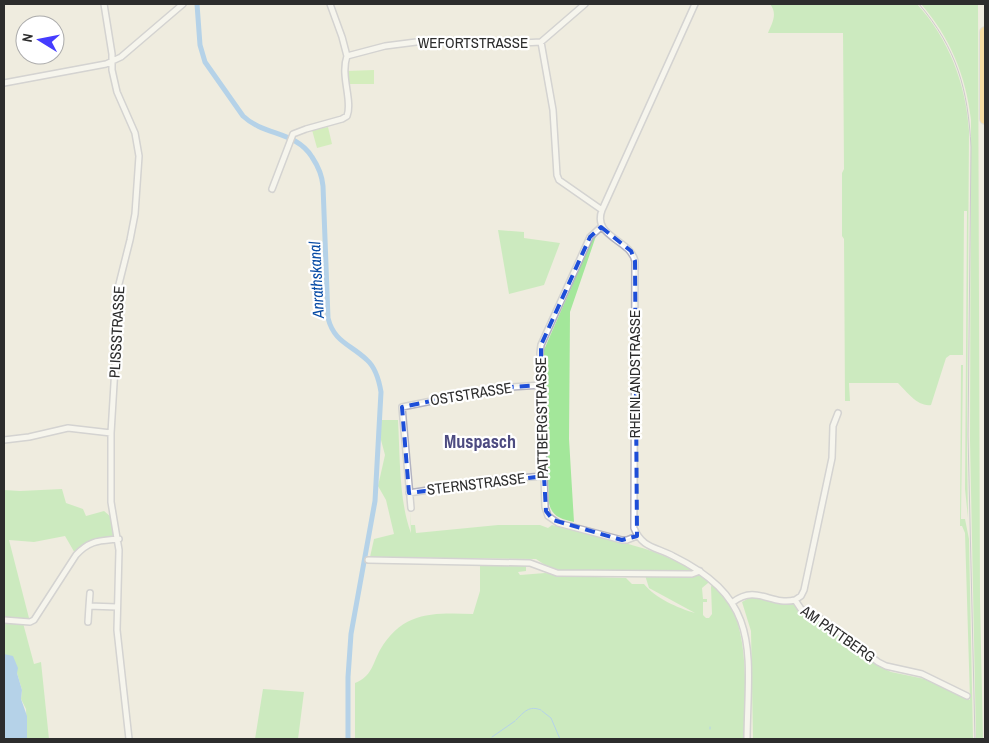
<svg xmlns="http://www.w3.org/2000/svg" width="989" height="743" font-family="'Archivo Narrow',sans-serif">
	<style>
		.green { fill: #a3e79a }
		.pitch { fill: #b4ee96 }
		.water { fill: #6fb2f4 }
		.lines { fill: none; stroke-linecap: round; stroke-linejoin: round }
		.stream { stroke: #6fb2f4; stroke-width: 1 }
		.canal { stroke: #6fb2f4; stroke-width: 5 }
		.street-casing { stroke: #b3b3c1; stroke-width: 8 }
		.highway-casing { stroke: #cdcdcd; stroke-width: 12 }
		.street { stroke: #fff; stroke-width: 5 }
		.highway { stroke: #ffc75a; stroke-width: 10 }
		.rail { stroke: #a3a1b8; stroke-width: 1 }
		.marked { fill: none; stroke: #1d4ed8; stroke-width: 4; stroke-dasharray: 10 6; stroke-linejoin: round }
		.labels { text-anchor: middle; stroke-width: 4.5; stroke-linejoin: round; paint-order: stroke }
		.street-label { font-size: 15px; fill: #2d2d2d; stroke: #fff }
		.water-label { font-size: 16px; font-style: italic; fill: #084ca6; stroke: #fff }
		.quarter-label { font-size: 18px; font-weight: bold; fill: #4d4b81; stroke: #fff }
	</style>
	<rect width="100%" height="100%" fill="#efecdf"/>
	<!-- green -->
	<path class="green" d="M770,4H917C949,39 966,84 969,131L967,447L968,518L965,489L967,211H964L963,355H950L946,358L931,405C918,407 907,392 898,383H849L850,401H845L844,239L842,236V173L844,169L843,33H768C772,23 778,14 770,4Z
		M921,4H978L980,601L983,739H976L970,440L971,120C966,76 950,37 921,4Z
		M498,230L524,232V238L560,243L544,285L509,294Z
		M596,236L570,312L569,439L574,522C561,519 552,517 549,503L543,352L592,240Z
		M961,365H963L961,519H965L969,539L973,739H833V738L832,739H753L751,631L742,602L749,598H761L794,604L798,610L821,621L877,665L891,672L925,679L970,700L965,533L962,526H960Z
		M381,420H398C400,454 399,502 411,533L410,511L411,525H415L416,533L498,525H540L548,528L552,525C607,540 662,546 708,580V583L702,588L703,599H707V602H703V615L706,618H709L712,614L711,587L712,584H714C720,592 728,600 732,609C749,641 745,703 745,739H355V683C372,676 372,665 380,650C403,611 433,613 473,614L480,591V566C495,562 511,566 526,565V571L518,572L520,575L545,573L565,576L626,578L632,584H644C655,598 678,608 695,613L649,588L644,572L559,570L548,567L536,559L370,557L374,539L394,534L386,500L378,486L385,455L381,440Z
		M62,489L66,503L83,509L86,516L104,511L110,516L119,539L93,542L76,555L65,536L34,542L9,540L30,622L4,620V490L20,491Z
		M4,622L23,623L34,664L41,662L49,739H27L26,709L21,699L22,690L17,673L4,654Z
		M263,689L304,692L298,739H255Z"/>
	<!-- pitch -->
	<path class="pitch" d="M374,70V84H347V71Z
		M328,127L332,144L317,148L312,130Z"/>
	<!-- water -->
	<path class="water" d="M4,654L13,656L18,668L17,673L22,690L21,699L27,716V739H4Z"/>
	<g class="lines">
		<!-- stream -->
		<path class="stream" d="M542,711L551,718L560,739
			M516,720C524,712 529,705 541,710
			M710,729V727
			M492,737L515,721"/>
		<!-- canal -->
		<path class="canal" d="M197,4L200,45L205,62L243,116C264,136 296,131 312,157C318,166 322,174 323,186L328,318C334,342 350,344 367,360C376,368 379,380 381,392L375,501L351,634L348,677V739"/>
		<defs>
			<path id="street" d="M104,4L112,54V70L117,92L135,133L139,156L135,214L130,240L118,288L117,334L111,433V502L119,550L117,630L129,739
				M330,4L342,37L347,56L385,46L424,41L503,44L541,42L585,4
				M695,4L602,210C592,237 630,239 635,261L634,528C642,548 656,547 673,556C763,600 748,653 747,739
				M541,42L553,110L557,175L559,180L602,210
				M4,83L106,64L121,57L183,4
				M272,189L293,134L306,129L342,119L347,116C353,101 340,76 347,56
				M601,227L590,237L541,345L540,353L541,385L545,507L548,516L558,523L622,540H627L637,536
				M4,440L29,437L68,428L111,433
				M409,493L492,480L544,476
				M411,508L402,407L496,388L541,385
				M368,560L530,563L557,573L692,574L700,571
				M795,600L801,596L804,590L832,458L833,426L838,413
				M733,602C757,584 771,606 795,600L801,609L825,621L878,662L886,666L922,674L967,696
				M89,606L90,593
				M4,620L30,622L34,620L76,555C90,540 99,541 119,539
				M88,622L89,606L117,607"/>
			<path id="highway" d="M985,32V119"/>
		</defs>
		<!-- street casing -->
		<use href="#street" class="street-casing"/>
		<!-- highway casing -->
		<use href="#highway" class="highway-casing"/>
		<!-- street -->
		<use href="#street" class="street"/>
		<!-- highway -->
		<use href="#highway" class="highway"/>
		<!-- rail -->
		<path class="rail" d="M919,4C957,49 968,89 971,147L968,435L975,739"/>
	</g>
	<!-- marked area -->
	<path d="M0 0H989V743H0ZM601,227L631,251L635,261L637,536L622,540L553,520L546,511L544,476L409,493L402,407L496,388L541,385V345L590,237Z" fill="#efecdf" fill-opacity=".55" fill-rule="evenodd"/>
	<path class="marked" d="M601,227L631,251L635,261L637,536L622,540L553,520L546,511L544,476L409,493L402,407L496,388L541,385V345L590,237Z"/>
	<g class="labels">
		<!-- street labels -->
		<g class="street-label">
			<text x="473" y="48">WEFORTSTRASSE</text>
			<text transform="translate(117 332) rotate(-87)" y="5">PLISSSTRASSE</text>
			<text transform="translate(635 374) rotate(-90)" y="5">RHEINLANDSTRASSE</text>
			<text transform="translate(471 394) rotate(-9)" y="5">OSTSTRASSE</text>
			<text transform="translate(542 418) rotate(-91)" y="5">PATTBERGSTRASSE</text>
			<text transform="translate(476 484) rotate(-7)" y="5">STERNSTRASSE</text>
			<text transform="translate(838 634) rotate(35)" y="5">AM PATTBERG</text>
		</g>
		<!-- water labels -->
		<g class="water-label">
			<text transform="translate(316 280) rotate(-93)" y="6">Anrathskanal</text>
		</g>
		<!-- quarter labels -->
		<g class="quarter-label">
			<text x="480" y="448">Muspasch</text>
		</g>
	</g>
	<!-- border -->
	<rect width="989" height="743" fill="none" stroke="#2d2d2d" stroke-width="10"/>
	<!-- north arrow -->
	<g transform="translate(40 40) rotate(280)"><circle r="24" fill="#ffffff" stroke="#ababab"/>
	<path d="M0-4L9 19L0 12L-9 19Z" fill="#453cff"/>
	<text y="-8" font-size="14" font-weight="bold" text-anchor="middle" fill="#2d2d2d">N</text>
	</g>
</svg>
